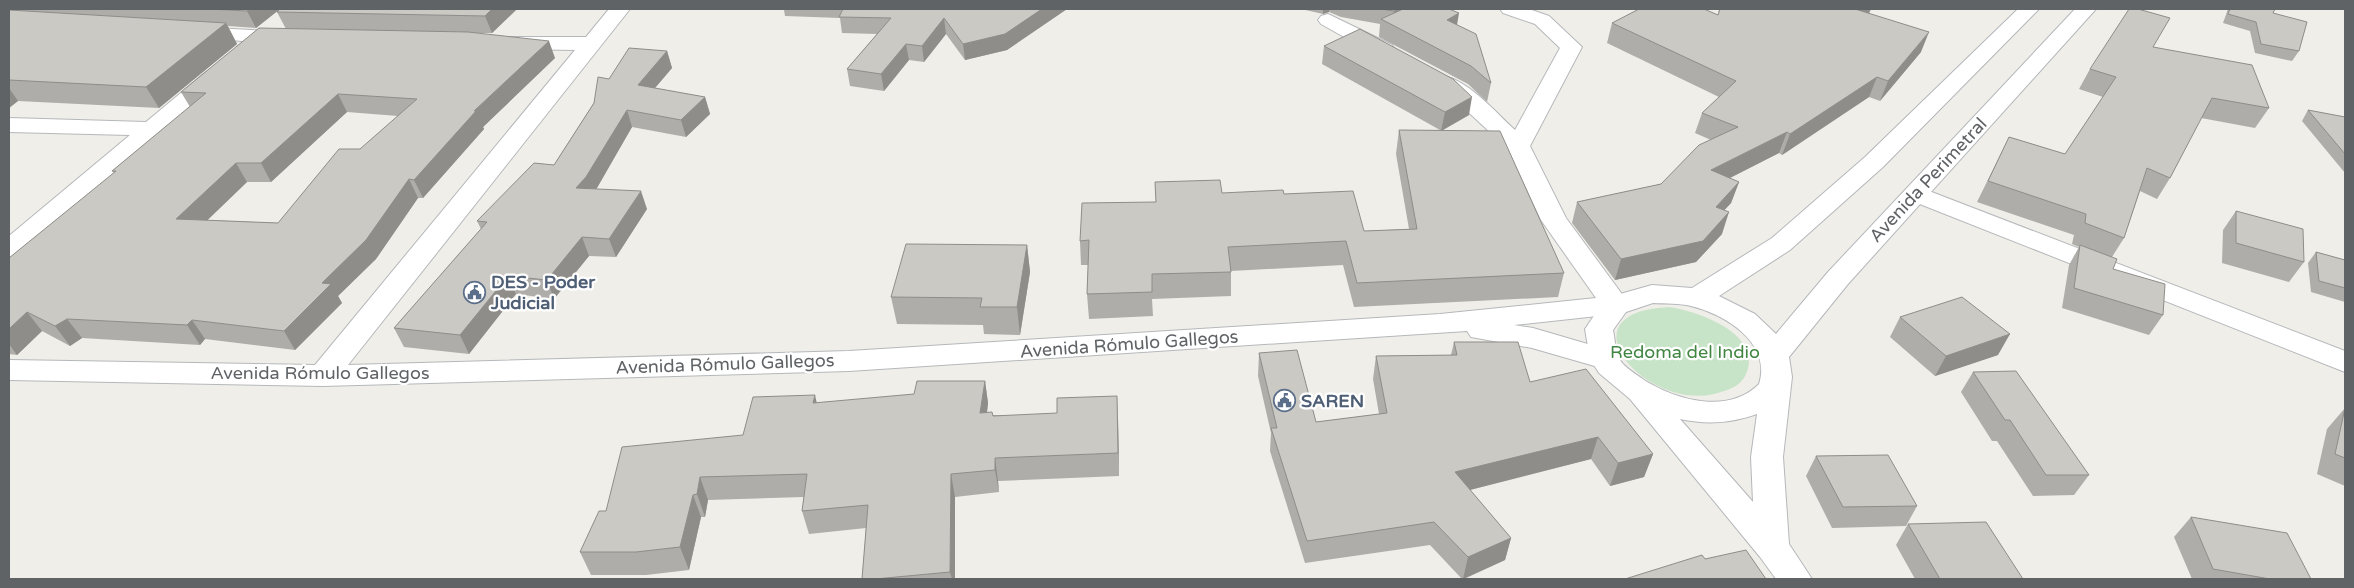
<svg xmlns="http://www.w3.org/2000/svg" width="2354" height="588" font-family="'Varela Round',sans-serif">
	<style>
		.green { fill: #c8e4c8 }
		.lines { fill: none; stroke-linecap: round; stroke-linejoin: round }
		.minor-casing { stroke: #b5b8bb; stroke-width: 2 }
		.secondary-casing { stroke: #b4b7bb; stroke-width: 2 }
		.minor { fill: #fff; fill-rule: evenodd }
		.secondary { fill: #fff; fill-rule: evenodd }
		.wall { fill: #afada9; fill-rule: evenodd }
		.shaded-wall { fill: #8e8d89 }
		.building { fill: #cbc9c4; stroke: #8e8d89; fill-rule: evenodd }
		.labels { text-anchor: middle; stroke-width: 4.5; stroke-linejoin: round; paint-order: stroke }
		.street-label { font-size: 18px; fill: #5f6366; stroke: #fff }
		.service-label { font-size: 18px; font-weight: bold; fill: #4e5e75; stroke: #fff; text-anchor: start }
		.park-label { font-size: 18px; fill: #408541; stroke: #fff }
	</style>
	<rect width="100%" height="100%" fill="#f0eee8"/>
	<!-- green -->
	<path class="green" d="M1669,307C1699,311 1768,336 1744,378C1738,387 1728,390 1718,393C1648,414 1557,312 1669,307Z"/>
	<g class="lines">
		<defs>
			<path id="minor" d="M609,9H630L348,365L849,351L1440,314L1596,298L1541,220L1508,149L1451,96L1433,86L1430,81L1433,76C1460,70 1496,113 1515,130L1560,48L1535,24L1503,13L1500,9H1529L1549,16L1582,47L1530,146L1566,218L1630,305L1626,312L1616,314L1514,325L1533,328L1615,352L1620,359L1615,366L1605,369L1532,348L1471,337L1467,331L849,371L323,386L9,380V360L315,365L575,50L513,49L505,48L502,43L505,38L513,37H586Z
				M1328,14L1392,45L1395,50L1392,55L1384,56L1376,55L1321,24L1318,20L1321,16Z
				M196,27L285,32L293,33L296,38L293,43L285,44L189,37L185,33L189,29Z
				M214,70L222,72L225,77L222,82L18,255L9,257V236L130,135L9,132V118L146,122L206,72Z
				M1916,186L2345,351V372L1907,199L1903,194L1907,189Z"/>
			<path id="secondary" d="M2018,9H2039L1883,167L1790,250L1719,296L1755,314L1776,334L1828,272L2075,9H2096L1848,284L1789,357L1792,377L1783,457L1789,544L1812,579H1776L1760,557L1630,399L1599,373L1590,359L1585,329L1606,298L1652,285L1692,288L1772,238L1865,157ZM1653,303C1666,304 1679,303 1691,306C1725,314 1772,343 1759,384C1728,415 1676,400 1644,380C1636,374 1625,368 1620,360C1615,352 1615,339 1613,330L1626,312ZM1757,414L1751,457L1753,502L1680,419C1708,425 1731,423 1757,414Z"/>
		</defs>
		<!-- minor casing -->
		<use href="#minor" class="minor-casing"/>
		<!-- secondary casing -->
		<use href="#secondary" class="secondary-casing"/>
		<!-- minor -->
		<use href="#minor" class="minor"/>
		<!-- secondary -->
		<use href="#secondary" class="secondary"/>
	</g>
	<!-- wall -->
	<path class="wall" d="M9,9H280L256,28L228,26L237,44L159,108L18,101L9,108Z
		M280,9H517L492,33H472L555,58L483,127L484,129L423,198H418L376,259L338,296L342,303L295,350L205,339L200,345L82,338L70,346L42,331L17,355L9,354V258L114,173L112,171L190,107L181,92L286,29L277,12ZM347,112L398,116L278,223L207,220L247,182H271Z
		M754,9H1067L1007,50L965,60L946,34L924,62L909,60L884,91L850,86L847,69L877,34L842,33L840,18L785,16L784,10Z
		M1301,9H1449L1457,24L1491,83L1487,102L1468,84L1379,37L1380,24L1341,17L1329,12L1323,14Z
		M1635,9H1704L1718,15L1719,9H1871L1869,13L1921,52L1880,101L1869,97L1782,155L1779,153L1730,178L1739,182L1731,203L1724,210L1722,234L1696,262L1615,280L1572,223L1577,202L1661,184L1711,140L1695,133L1702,113L1719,97L1607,43L1612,23L1636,11Z
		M2228,9H2275L2273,13L2299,51L2292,61L2255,53L2250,31L2223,23Z
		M1324,46L1469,115L1443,130L1564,273L1558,297L1354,307L1343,265L1231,271V296L1152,299L1153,316L1089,319L1087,294L1088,265H1081L1080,241L1156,203L1155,182L1222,193L1284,194L1364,231L1409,229L1396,154L1399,130H1440L1322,64Z
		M2153,47L2269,108L2255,128L2201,118L2170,178L2157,199L2140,191L2124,238L2112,257L2113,269L2163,315L2149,335L2062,308L2069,265L2079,247L2072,244L2074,235L1977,202L2009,137L2065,154L2103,97L2079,89L2090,69Z
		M667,51L672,68L655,88L705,97L710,114L686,137L632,127L596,189L647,209L616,257L589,256L554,299L516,294L469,354L404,347L394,328L481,229L477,221L554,165L609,79Z
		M2308,110L2345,117V173L2302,121Z
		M2236,211L2304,262L2289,282L2222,263L2223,230Z
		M1027,245L1030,272L1020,335L984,334L983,325L897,324L891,297Z
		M2316,252L2345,260V302L2311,292L2308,263Z
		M1900,317L1998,355L1935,376L1890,337Z
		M1454,342L1530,382L1653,454L1644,477L1610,486L1591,459L1470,490L1511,538L1505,560L1464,579H1462L1430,545L1305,563L1270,451L1271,433L1258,376L1259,353L1316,422L1379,414L1373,379L1376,356L1451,355Z
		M1973,372L2089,475L2074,495L2033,496L1997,441H1992L1961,392Z
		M985,381L988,403L987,413L993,415L1118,419L1119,476L998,481L999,492L955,497V579H862L866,528L809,534L802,511L804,497L708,500L705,517H701L689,570L646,575H591L580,552L606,511L743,435L914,394Z
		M2345,408V486L2317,474L2327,429Z
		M1816,456L1917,506L1906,526L1832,528L1806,476Z
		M2191,517L2311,579H2192L2174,537Z
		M1908,524L2023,579H1915L1896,545Z"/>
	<!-- shaded-wall -->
	<path class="shaded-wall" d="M250,9H280L256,28L247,11Z
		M492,9H517L492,33L485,16Z
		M1042,9H1067L1007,50L965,60L963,44Z
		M1323,9H1329V12L1323,14Z
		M1400,9H1434L1392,25L1394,11Z
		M1850,9H1871L1868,15Z
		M1459,13L1456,31L1447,20Z
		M944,18L946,34L924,62L922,46Z
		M226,23L237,44L159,108L146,87Z
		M1929,32L1921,52L1880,101L1888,81Z
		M549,41L555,58L483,127L484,129L423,198L414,180L474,111Z
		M906,44L909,60L884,91L881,74Z
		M667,51L672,68L643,102L638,85Z
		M1877,77L1869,97L1782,155L1790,134Z
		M9,88L18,101L9,108Z
		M338,94L347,112L271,182L261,163Z
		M705,97L710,114L686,137L681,120Z
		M1472,97L1469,115L1441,131L1445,112Z
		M627,110L632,127L593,195L576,188Z
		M1787,132L1779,153L1704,191L1711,170Z
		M236,163L247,182L189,238L176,219Z
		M409,179L418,198L376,259L338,296L342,303L295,350L284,331L322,283Z
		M1739,182L1731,203L1708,228L1716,207Z
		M641,191L647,209L616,257L609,239Z
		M1729,212L1722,234L1696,262L1615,280L1621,259Z
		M582,237L589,256L554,299L547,280Z
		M1027,245L1030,272L1020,335L1017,307Z
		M508,276L516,294L469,354L460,335Z
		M27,312L42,331L17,355L9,344V329Z
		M67,319L82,338L70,346L55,326Z
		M192,320L205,339L200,345L187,325Z
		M2010,334L1998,355L1935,376L1946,356Z
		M985,381L988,403L984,436L980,413Z
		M815,395L820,417L813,403Z
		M1117,396L1118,419L1119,476L1118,453Z
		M1598,437L1591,459L1450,495L1455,472Z
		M1653,454L1644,477L1610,486L1618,463Z
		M995,458L998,481L999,492L995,470Z
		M951,474L955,497V579H952L950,572Z
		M700,477L708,500L705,517L697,494Z
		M693,495L701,517L689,570L680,547Z
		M1511,538L1505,560L1463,579L1468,557Z"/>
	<!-- building -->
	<path class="building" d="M210,9H250L247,11Z
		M280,9H492L485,16L277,12Z
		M843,9H1042L1005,34L963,44L944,18L922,46L906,44L881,74L847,69L891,18L839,17Z
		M1381,9H1400L1394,11Z
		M1403,9H1449L1459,13L1447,20L1476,34L1491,83L1471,66L1381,19Z
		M1639,9H1704L1718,15L1720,9H1855L1929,32L1888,81L1877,77L1790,134L1787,132L1711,170L1739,182L1716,207L1729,212L1703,241L1621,259L1577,202L1661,184L1699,145L1738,127L1702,113L1736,81L1612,23Z
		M2129,9H2138L2170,18L2153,47L2252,65L2269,108L2212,98L2170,178L2147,168L2124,238L2085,223L2086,214L1988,181L2009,137L2065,154L2116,77L2090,69Z
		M2230,9H2275L2273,13L2307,22L2299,51L2261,44L2256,22L2228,14Z
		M9,10L226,23L146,87L9,80Z
		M259,28L468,32L549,41L474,111H476L414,180L409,179L366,240L322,283L331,284L284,331L192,320L187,325L67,319L55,326L27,312L9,329V258L116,171H112L206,93L181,92ZM338,94L417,99L360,149H339L278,223L176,219L236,163H261Z
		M1360,29L1453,79L1472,97L1445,112L1324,46Z
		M629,48L667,51L638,85L705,97L681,120L627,110L586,177L576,188L641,191L609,239L582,237L547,280L508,276L460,335L394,328L487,222L477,221L534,163L554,165L594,103L598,77L609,79Z
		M2308,110L2345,117V154Z
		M1399,130L1500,131L1564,273L1357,283L1346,241L1228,247L1231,272L1152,274V292L1087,294L1089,240L1080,241L1082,203L1156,202L1155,182L1220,180L1222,193L1283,190L1284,194L1353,191L1364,231L1417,229Z
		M2236,211L2303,229L2304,262L2236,243Z
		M906,244L1027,245L1017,307H980L982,298L891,297Z
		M2080,245L2117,259L2113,269L2165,284L2163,315L2074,288Z
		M2316,252L2345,260V288L2319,281Z
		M1962,297L2010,334L1946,356L1900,317Z
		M1454,342H1518L1530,382L1586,369L1653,454L1618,463L1598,437L1455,472L1511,538L1468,557L1434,522L1307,541L1271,428H1277L1259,353L1297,350L1316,422L1387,413L1376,356L1457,355Z
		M2016,371L2089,475H2046L2010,420H2005L1973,372Z
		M917,381H985L980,413L992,412L993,416L1057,413V398L1117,396L1118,453L995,458V470L951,474L950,572L875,579H862L868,505L802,511L807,474L700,477L697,494L693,495L680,547L636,552H580L599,511H606L622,447L743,435L753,397L815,395L813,403L914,394Z
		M2345,408V458L2335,454Z
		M1888,455L1917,506L1843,507L1816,456Z
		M2191,517L2287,533L2311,579H2270L2213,569Z
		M1986,522L2023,579H1940L1908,524Z
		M1746,550L1766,579H1625L1702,555L1705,559Z"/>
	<!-- icons -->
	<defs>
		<symbol id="civic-ring" viewBox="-11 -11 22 22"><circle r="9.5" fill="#fff" stroke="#5c6f8a" stroke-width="1.5"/><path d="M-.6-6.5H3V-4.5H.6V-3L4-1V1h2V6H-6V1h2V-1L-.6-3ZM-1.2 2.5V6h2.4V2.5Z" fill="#5c6f8a"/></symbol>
	</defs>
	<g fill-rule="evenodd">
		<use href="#civic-ring" x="462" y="280" width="25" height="25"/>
		<use href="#civic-ring" x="1272" y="388" width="25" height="25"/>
	</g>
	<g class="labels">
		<!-- street labels -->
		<g class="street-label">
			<text transform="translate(1928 180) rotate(-47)" y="6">Avenida Perimetral</text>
			<text transform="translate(1129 344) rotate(-4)" y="6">Avenida Rómulo Gallegos</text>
			<text transform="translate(725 364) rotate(-2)" y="6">Avenida Rómulo Gallegos</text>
			<text x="320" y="379">Avenida Rómulo Gallegos</text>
		</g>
		<!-- service labels -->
		<g class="service-label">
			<text x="491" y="288">DES - Poder<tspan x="491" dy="21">Judicial</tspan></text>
			<text x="1301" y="407">SAREN</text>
		</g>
		<!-- park labels -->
		<g class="park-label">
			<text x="1685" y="358">Redoma del Indio</text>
		</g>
	</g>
	<!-- border -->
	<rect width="2354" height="588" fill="none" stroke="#5f6366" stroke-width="20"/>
</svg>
